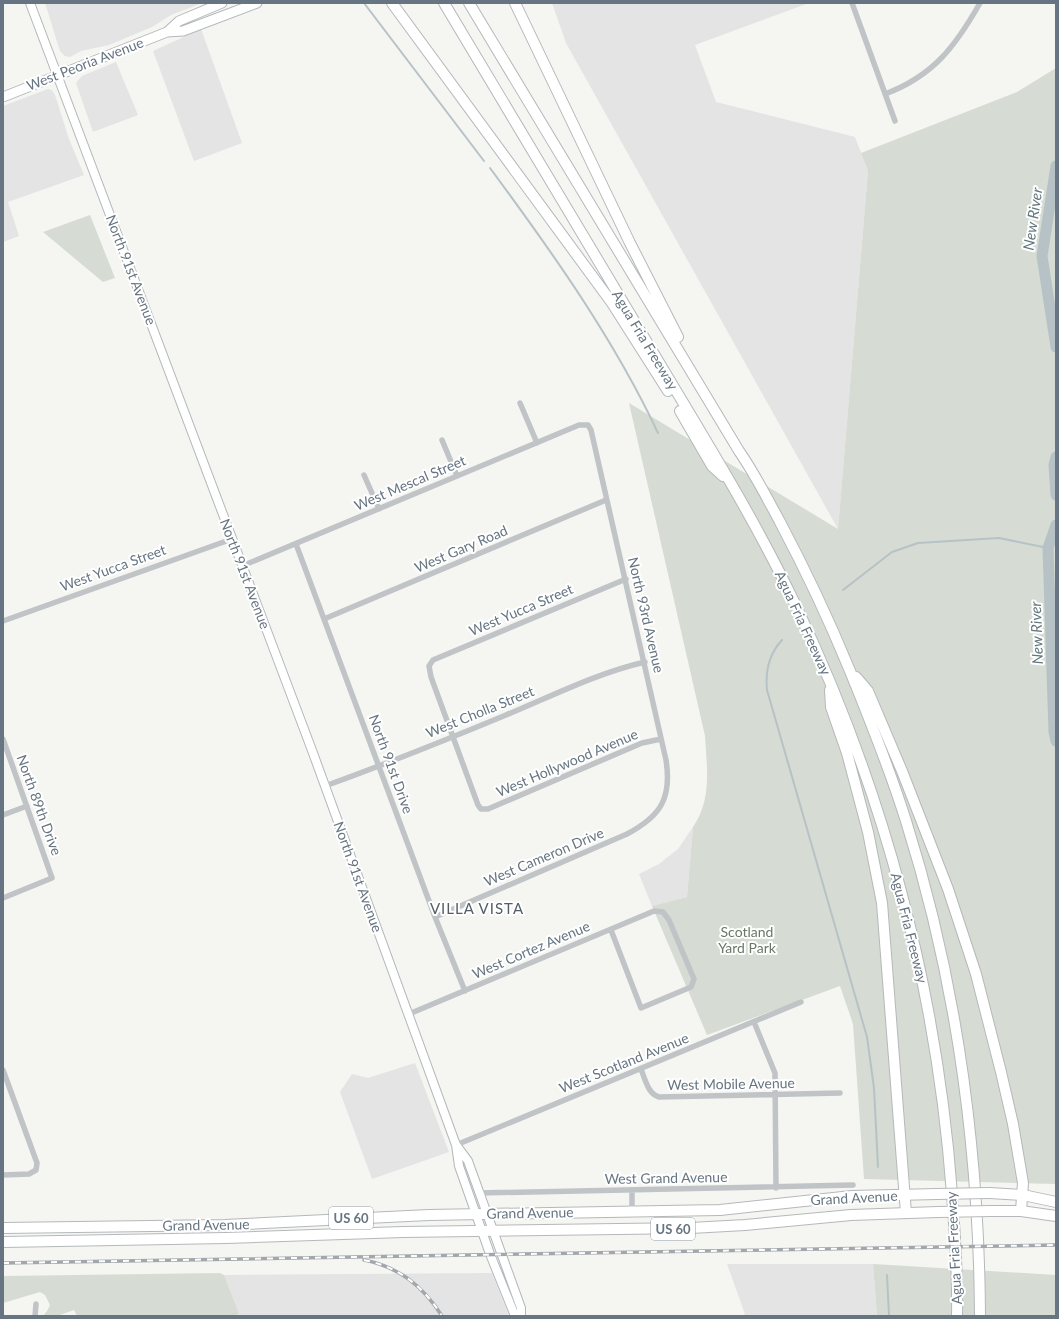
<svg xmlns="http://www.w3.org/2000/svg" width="1059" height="1319" font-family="Lato,sans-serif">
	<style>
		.built { fill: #e3e4e3 }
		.green { fill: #d6dcd3 }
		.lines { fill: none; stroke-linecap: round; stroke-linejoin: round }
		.stream { stroke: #b7c2c6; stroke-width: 2 }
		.river { stroke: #b7c2c6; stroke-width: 11 }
		.secondary-casing { stroke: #b3b8bb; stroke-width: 10 }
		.primary-casing { stroke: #b4b8bb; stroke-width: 11 }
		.trunk-casing { stroke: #b5b8bb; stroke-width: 12 }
		.motorway-casing { stroke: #b5b8bb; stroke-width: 12 }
		.minor { stroke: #c0c4c7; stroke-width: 5.5 }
		.secondary { stroke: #fff; stroke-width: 8 }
		.primary { stroke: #fff; stroke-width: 9 }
		.trunk { stroke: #fff; stroke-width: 10 }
		.motorway { stroke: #fff; stroke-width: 10 }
		.rail-casing { stroke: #a2a7ac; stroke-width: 3.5 }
		.rail { stroke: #fff; stroke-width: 2; stroke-dasharray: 6; stroke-linecap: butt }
		.trunk-bridge-casing { stroke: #b5b8bb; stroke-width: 12; stroke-linecap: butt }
		.trunk-bridge { stroke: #fff; stroke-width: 10 }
		.labels { text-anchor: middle; stroke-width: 4; stroke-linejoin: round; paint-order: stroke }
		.shield { fill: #fff; stroke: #949ea7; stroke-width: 1 }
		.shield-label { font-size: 13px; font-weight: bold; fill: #667581 }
		.street-label { font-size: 14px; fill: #667581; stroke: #fff }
		.park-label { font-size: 14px; fill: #697964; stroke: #fff }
		.water-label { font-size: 15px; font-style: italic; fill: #61777e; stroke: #fff }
		.neighbourhood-label { font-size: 15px; letter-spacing: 1px; fill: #535e67; stroke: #fff }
	</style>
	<rect width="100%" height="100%" fill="#f5f5f2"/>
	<!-- built -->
	<path class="built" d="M45,3H202L171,15L152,27L109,45L81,51L70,57L65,56L60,51Z
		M552,3H809L695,45L716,102L855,137L868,171L838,529L566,43Z
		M201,29L242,143L194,161L153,51Z
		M116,62L138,115L93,132L76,83L82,76Z
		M48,89L52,90L55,95L69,139L84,175L8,202L19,236L3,242V106Z
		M693,827L687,897L652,906L639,874L659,864L678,849Z
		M415,1063L449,1152L372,1179L340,1092L352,1074L368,1078Z
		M727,1264H873L877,1316H740L745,1314Z
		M492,1273L509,1316H239L224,1275Z"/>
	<!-- green -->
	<path class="green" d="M1056,68V1184L864,1179L853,1024L840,986L707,1035L652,906L687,897L693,827C712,799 707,769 705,736L629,403L838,529L868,171L861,153L1017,92Z
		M90,215L115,278L103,282L43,232Z
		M873,1264L1056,1275V1316H877Z
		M220,1273L224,1275L239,1314L234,1316H77L74,1310L57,1316H43L47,1311L50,1305L45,1295L40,1292L3,1303V1276Z"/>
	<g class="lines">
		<!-- stream -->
		<path class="stream" d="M364,3L484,161
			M490,168C552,252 614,339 658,433
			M843,590L892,552L918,543L999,538L1048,548
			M782,640C769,654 765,670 767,690L867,1037L874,1088L878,1167
			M887,1275L889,1316"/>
		<!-- river -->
		<path class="river" d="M1056,166L1042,256L1056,347
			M1056,457L1054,465L1056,495
			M1056,525L1048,548L1054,732L1056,741"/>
		<defs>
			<path id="secondary" d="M30,3L313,753L456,1145L459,1166L490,1254L515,1316
				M457,1146L468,1161L521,1308V1316"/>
			<path id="primary" d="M167,32L179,21L222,3
				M3,97L167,32L183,31L257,3"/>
			<path id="trunk" d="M990,1193L1023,1195L1056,1202
				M991,1211H1021L1056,1216
				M3,1228L225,1225L429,1215L720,1210L852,1196L937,1194
				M3,1242L226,1238L403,1232L691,1228L745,1225L851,1215L938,1212"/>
			<path id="motorway" d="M392,3L612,303L668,391
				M444,3C513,118 582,234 651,349C701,433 754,517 796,606C884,790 937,990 952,1194C955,1234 958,1275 957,1316
				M469,3L739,451C755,474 767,498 780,522C806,571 829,620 850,671C870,720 890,770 906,821C956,980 979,1149 980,1316
				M515,3L630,243L678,337
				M680,411L712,466L723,476
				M856,677L868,691L902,771L948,889L976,974L1001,1072L1013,1124L1023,1183L1021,1211
				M830,690L831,707L847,753L868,832L882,903L906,1213"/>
		</defs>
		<!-- secondary casing -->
		<use href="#secondary" class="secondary-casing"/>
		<!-- primary casing -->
		<use href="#primary" class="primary-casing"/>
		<!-- trunk casing -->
		<use href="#trunk" class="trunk-casing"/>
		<!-- motorway casing -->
		<use href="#motorway" class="motorway-casing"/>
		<!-- minor -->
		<path class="minor" d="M852,3L895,121
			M885,94C933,76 955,47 980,3
			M520,403L537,443
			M442,440L457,476
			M364,475L379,509
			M296,544L435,917L465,991
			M242,566L579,425H588L591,430L666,760C672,798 661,816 627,834L435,917
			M626,579L433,660L429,666L431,677L478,805L481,809H488L642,743L661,739
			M324,619L606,500
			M3,621L232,539
			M3,739L52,878L3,898
			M325,786C386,764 446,740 506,715C552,696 597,673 645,662
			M3,815L27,806
			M409,1014L654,911L663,912L669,920L694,979L691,987L641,1008L611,930
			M754,1022L775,1073L776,1188
			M641,1069C645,1079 648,1094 659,1097L840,1093
			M3,1070L37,1163L36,1170L29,1174L3,1175
			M456,1145L801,1002
			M632,1190V1211
			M480,1193L853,1185
			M35,1316L36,1304"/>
		<!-- secondary -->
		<use href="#secondary" class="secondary"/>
		<!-- primary -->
		<use href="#primary" class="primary"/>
		<!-- trunk -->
		<use href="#trunk" class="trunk"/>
		<!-- motorway -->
		<use href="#motorway" class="motorway"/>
		<defs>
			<path id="rail" d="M364,1260C399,1267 423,1286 442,1316
				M3,1263L1056,1245"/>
		</defs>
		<!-- rail casing -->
		<use href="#rail" class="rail-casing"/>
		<!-- rail -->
		<use href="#rail" class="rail"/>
		<defs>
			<path id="trunk-bridge" d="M937,1194L990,1193
				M938,1212L991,1211"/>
		</defs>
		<!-- trunk-bridge casing -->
		<use href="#trunk-bridge" class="trunk-bridge-casing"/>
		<!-- trunk-bridge -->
		<use href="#trunk-bridge" class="trunk-bridge"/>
	</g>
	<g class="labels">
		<!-- shield labels -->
		<g class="shield">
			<rect x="329" y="1207" width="44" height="22" rx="3"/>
			<rect x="651" y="1218" width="44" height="22" rx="3"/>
		</g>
		<g class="shield-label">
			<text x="351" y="1223">US 60</text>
			<text x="673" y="1234">US 60</text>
		</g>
		<!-- street labels -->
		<g class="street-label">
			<text transform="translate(85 64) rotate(-21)" y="5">West Peoria Avenue</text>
			<text transform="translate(131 270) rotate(69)" y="5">North 91st Avenue</text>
			<text transform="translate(645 340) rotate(59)" y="5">Agua Fria Freeway</text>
			<text transform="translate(410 483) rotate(-23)" y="5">West Mescal Street</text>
			<text transform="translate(461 549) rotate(-23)" y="5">West Gary Road</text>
			<text transform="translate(113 568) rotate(-20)" y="5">West Yucca Street</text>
			<text transform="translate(245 574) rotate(69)" y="5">North 91st Avenue</text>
			<text transform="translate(521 610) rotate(-23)" y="5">West Yucca Street</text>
			<text transform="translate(646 615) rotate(77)" y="5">North 93rd Avenue</text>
			<text transform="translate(803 623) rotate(65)" y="5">Agua Fria Freeway</text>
			<text transform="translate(480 712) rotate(-22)" y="5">West Cholla Street</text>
			<text transform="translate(567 763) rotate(-23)" y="5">West Hollywood Avenue</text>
			<text transform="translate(391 764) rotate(70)" y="5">North 91st Drive</text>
			<text transform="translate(39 805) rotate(70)" y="5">North 89th Drive</text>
			<text transform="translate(544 857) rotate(-23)" y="5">West Cameron Drive</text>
			<text transform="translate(358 877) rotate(70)" y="5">North 91st Avenue</text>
			<text transform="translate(909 928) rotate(76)" y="5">Agua Fria Freeway</text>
			<text transform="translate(531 950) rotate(-23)" y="5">West Cortez Avenue</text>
			<text transform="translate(624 1063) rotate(-22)" y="5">West Scotland Avenue</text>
			<text transform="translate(731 1084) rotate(-1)" y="5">West Mobile Avenue</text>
			<text transform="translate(666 1178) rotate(-1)" y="5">West Grand Avenue</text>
			<text transform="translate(854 1198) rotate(-3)" y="5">Grand Avenue</text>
			<text transform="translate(530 1213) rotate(-1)" y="5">Grand Avenue</text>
			<text transform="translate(206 1225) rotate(-1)" y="5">Grand Avenue</text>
			<text transform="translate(954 1248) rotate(-93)" y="5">Agua Fria Freeway</text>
		</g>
		<!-- park labels -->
		<g class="park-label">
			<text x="747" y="937">Scotland<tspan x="747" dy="16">Yard Park</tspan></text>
		</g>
		<!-- water labels -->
		<g class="water-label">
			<text transform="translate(1033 219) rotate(-82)" y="5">New River</text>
			<text transform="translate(1037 633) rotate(-92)" y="5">New River</text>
		</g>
		<!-- neighbourhood labels -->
		<g class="neighbourhood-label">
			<text x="477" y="914">VILLA VISTA</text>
		</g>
	</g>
	<!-- border -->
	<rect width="1059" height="1319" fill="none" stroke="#667581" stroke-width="8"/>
</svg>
